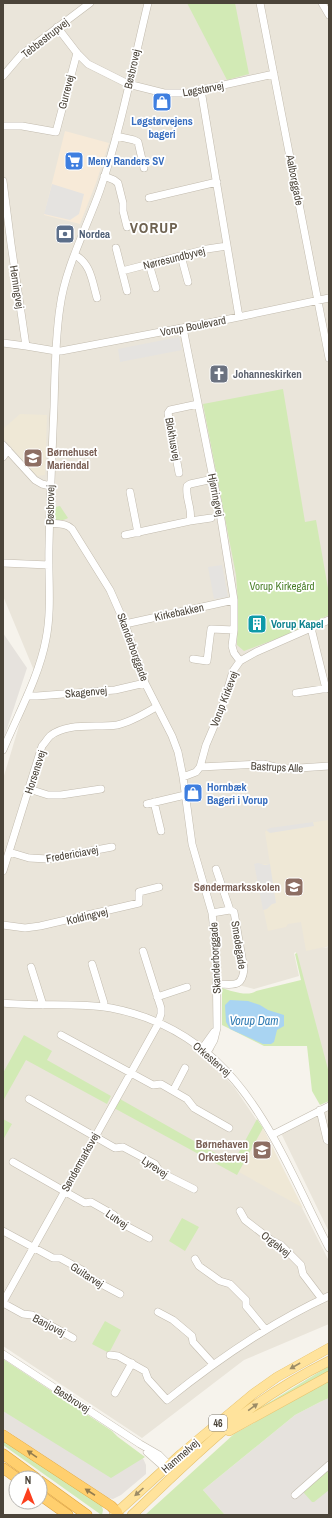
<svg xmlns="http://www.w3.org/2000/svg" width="332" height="1518" font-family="'Archivo Narrow',sans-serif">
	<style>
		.residential { fill: #eae5da }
		.commercial { fill: #f7ead8 }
		.industrial { fill: #e6e2dd }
		.education { fill: #efe8d6 }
		.green { fill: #d2eab5 }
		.parking { fill: #e5e3e0 }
		.water { fill: #a9d4f2 }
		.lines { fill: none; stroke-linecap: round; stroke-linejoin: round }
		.minor-casing { stroke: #c2bbae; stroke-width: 8 }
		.major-casing { stroke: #e6c16a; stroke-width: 10 }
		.highway-casing { stroke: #e0a43c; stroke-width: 11 }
		.minor { stroke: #fff; stroke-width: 7 }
		.major { stroke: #ffe39c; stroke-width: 9 }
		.highway { stroke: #ffcf6e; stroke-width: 10 }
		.oneway { fill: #9c8c66 }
		.oneway2 { fill: #937c4e }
		.labels { text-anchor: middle; stroke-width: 3.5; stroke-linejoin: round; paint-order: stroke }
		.shield { fill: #fff; stroke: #817c74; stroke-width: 1 }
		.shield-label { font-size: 10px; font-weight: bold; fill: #4b4439 }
		.street-label { font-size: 11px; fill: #4b4439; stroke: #fff }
		.shop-label { font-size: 11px; font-weight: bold; fill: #366cbe; stroke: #fff; text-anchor: start }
		.service-label { font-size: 11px; font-weight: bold; fill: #4e5e75; stroke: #fff; text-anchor: start }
		.worship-label { font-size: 11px; font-weight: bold; fill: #5b616d; stroke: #fff; text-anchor: start }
		.education-label { font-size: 11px; font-weight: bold; fill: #785e54; stroke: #fff; text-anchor: end }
		.park-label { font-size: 11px; fill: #4a7f2a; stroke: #fff }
		.culture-label { font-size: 11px; font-weight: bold; fill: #0d838f; stroke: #fff; text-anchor: start }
		.water-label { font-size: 12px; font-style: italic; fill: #2e7ab2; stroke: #fff }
		.district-label { font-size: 15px; font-weight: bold; letter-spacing: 1px; fill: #6e6250; stroke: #fff }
	</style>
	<rect width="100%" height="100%" fill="#f6f3ec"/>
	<!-- residential -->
	<path class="residential" d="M3,3H329V946L323,948L329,947V1094L305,995L296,952L294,953L299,976L254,989L219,980L214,1050L207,1058L234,1087L260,1125L329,1261V1324L244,1360L142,1438L3,1346V779L35,673L3,596Z
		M329,1107V1232L280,1131Z"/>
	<!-- commercial -->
	<path class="commercial" d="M65,131L109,143L96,183L80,224L44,215Z"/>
	<!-- industrial -->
	<path class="industrial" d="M3,633L27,668L3,741Z
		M3,1361L142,1456L146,1465V1474L121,1495L113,1499L103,1497L3,1428Z
		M329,1398V1515H225L203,1490L295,1415L320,1402Z"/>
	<!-- education -->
	<path class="education" d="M20,414L47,415L45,475L37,476L3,438V429Z
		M329,820V946L306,951L301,922L288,924L286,927L268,931L254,864H270L265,832L267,829Z
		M263,1128L303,1208L239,1172Z"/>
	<!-- green -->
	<path class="green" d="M187,3H235L249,74L227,80Z
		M283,389L305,522L316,520L329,594V615L284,636L244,651L237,645L238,603L236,575L203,404Z
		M60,506L68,518C64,520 59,522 54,519L55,507Z
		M297,953L329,1073V1101L320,1105L312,1091L307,1046H264L222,1025V988C231,991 248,997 256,991L301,980L295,954Z
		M24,1035L52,1051L47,1060L111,1096L107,1104L26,1060L3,1101V1073Z
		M120,1099L233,1163L257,1119L263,1128L237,1175L114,1108Z
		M3,1119L12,1124L3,1140Z
		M182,1218L199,1227L185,1251L169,1241Z
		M105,1321L121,1330L109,1353L92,1344Z
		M3,1359L112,1431L118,1437L145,1457L111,1478L3,1411Z
		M329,1366V1373L262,1410L260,1408Z
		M329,1381V1398L320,1402L295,1415L203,1490L225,1515H145L234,1434Z
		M3,1439L101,1503L103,1510L102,1515L100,1514L3,1445Z
		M326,1472H329V1490L314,1502H312L304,1493V1491Z"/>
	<!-- parking -->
	<path class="parking" d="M52,184L84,194L79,214L70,220L44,214Z
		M179,337L182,350L120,362L118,349Z
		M222,565L228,597L214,599L208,567Z
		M313,822L314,826L270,833L266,830L270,828Z
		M258,863L265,865L270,864L276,903L272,904L267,909L263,910L254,864Z"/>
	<!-- water -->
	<path class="water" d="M230,1000L248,1001L260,1005L268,1010L284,1015V1026L277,1030L274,1042L271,1044H263L230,1029L226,1022L225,1005Z"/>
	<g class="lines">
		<defs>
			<path id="minor" d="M260,3L329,358
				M322,3L329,15
				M57,27L77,53L88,64L128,84L164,93H187L274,74
				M3,76L21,55L90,3
				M201,90L239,317
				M3,126H22L56,132L77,53
				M116,136L134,140L138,142L144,168
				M104,176L114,180L118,183L123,203V211L127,227
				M3,181L11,244L26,346
				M149,198L217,182
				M116,248L127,291
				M75,255C91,264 92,281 97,298
				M181,256L188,282
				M149,264L156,288
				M122,271L207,249L227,246
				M183,328L220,513L234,600V630L232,646L234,653L240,661
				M3,343L26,346L56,351H61L229,319L329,298
				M3,445L35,480L42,484L50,486
				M3,457L8,450
				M179,473L168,413L170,410L198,404
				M130,492L138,533
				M190,521L211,518
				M49,523C58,524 66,523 72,529L110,590L125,624L145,683L172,736L178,752L183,777L192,844L212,913L216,949L217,1028L214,1040L209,1049L204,1050
				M125,535L190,521C193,510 185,498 187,486L190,484L213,479
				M3,563L49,565
				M125,624L234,600
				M311,628L326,689
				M193,659L207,661L211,629L234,630
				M296,693L329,688
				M27,696H37L115,690L145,683
				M3,750C18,714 39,677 46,639C52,609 48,577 49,546C50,500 52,453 54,407C55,374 55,340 60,307C65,268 87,227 100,190C121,129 133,65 148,3
				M200,767L263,764L284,769L329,766
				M183,777L196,772L200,767L206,745L223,705L233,671L240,661L256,652L329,620
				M29,789L48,795H61L101,789
				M154,802L161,831
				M147,804L185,795
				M9,852L29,858L48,859L112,847
				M216,869L230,910L234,912L244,969C242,989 232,984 217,984
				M3,871L42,746C45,743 47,739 50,736C67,722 96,728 117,725C131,722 144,714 156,707
				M212,913L230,910
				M3,925L25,928L40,926L139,903V892L159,887
				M92,964L104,1003L103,1007
				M31,967L43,1005
				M157,997L187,987
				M3,1003C39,1007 75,1002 111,1008C241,1033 276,1145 329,1248
				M61,1035L153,1085L161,1084L187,1099L194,1108L229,1128
				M204,1050V1046L214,1032
				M173,1091L185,1068
				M29,1099L115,1148L123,1147L155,1164L160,1172L194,1189
				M320,1110L327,1140L329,1141
				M272,1135L329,1106
				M13,1162L85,1203L91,1202L114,1215L117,1221L149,1238
				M240,1211L245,1220L271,1240L281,1245L301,1265L303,1274L322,1299
				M3,1231L53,1258H60L84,1271L86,1276L120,1294
				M195,1259L199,1266L220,1281L230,1284L246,1300V1306L265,1329
				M3,1302L157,1026L161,1014V1008L143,951
				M3,1303L23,1314L32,1315L73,1338
				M158,1312L173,1320L192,1336L193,1342L213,1364
				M3,1354L140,1444L159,1455L169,1465
				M110,1355L118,1356L145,1371L148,1379L167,1400C218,1359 270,1323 329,1296
				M115,1393L132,1363
				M147,1452L165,1468
				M295,1495L329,1465"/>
			<path id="major" d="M229,1431L329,1376
				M114,1515L181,1454L253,1394L277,1377L329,1348
				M132,1515C168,1481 204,1445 243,1414C270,1394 299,1376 329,1361"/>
			<path id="highway" d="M3,1435L111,1506L117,1512L118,1515
				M3,1454L36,1478
				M3,1468L17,1478
				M40,1481L87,1515
				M40,1495L68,1515"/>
		</defs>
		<!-- minor casing -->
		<use href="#minor" class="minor-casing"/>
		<!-- major casing -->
		<use href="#major" class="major-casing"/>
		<!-- highway casing -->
		<use href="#highway" class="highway-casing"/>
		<!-- minor -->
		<use href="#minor" class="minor"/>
		<!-- major -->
		<use href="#major" class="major"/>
		<!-- highway -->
		<use href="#highway" class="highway"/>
	</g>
	<!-- one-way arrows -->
	<defs><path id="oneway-solid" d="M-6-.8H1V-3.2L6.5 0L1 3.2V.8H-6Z"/></defs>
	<g class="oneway">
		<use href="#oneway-solid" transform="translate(295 1366) rotate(150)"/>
		<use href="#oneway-solid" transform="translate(253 1407) rotate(-36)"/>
		<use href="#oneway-solid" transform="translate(139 1492) rotate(138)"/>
	</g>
	<g class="oneway2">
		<use href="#oneway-solid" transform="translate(32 1454) rotate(-146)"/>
		<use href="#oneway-solid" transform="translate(90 1492) rotate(-147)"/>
	</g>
	<!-- icons -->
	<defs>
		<symbol id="shop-square" viewBox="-11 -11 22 22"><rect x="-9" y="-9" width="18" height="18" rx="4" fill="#3f7fe0" stroke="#fff"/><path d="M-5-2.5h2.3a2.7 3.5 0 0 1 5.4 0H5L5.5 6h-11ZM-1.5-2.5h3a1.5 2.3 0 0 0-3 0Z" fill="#fff"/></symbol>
		<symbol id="supermarket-square" viewBox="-11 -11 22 22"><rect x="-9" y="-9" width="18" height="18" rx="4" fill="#3f7fe0" stroke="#fff"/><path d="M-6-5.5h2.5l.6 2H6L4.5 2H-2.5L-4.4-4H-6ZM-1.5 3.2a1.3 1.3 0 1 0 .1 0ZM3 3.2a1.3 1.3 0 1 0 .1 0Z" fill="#fff"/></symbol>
		<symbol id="bank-square" viewBox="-11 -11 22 22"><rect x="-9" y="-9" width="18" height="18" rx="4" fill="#5c6f8a" stroke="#fff"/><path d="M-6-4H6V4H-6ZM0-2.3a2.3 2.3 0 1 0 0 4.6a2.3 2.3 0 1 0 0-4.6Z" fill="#fff"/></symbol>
		<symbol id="church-square" viewBox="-11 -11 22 22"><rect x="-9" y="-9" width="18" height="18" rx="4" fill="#6b7280" stroke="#fff"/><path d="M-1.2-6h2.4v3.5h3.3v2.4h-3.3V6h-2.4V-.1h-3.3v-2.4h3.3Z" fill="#fff"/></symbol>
		<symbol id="school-square" viewBox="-11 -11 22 22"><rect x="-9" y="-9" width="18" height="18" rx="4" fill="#8d6e63" stroke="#fff"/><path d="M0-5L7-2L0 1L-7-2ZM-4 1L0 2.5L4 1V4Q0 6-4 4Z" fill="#fff"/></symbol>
		<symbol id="building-square" viewBox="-11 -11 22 22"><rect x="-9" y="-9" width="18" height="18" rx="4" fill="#0f9aa8" stroke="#fff"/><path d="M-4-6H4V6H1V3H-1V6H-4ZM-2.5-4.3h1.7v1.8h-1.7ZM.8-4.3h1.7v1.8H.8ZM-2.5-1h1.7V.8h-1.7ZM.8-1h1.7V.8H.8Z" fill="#fff"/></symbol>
	</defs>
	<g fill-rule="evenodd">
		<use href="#shop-square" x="151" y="91" width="22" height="22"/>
		<use href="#supermarket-square" x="63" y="150" width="22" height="22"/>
		<use href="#bank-square" x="54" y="223" width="22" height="22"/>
		<use href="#church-square" x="208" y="363" width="22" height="22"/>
		<use href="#school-square" x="22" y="447" width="22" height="22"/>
		<use href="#building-square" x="246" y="613" width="22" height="22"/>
		<use href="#shop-square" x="182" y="782" width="22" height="22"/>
		<use href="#school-square" x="283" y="876" width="22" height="22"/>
		<use href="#school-square" x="251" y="1139" width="22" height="22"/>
	</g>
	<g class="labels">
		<!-- shield labels -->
		<rect class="shield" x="209" y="1415" width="18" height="16" rx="3"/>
		<g class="shield-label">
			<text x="218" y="1427">46</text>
		</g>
		<!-- street labels -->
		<g class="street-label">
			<text transform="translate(45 38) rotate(-38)" y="4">Tebbestrupvej</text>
			<text transform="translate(132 69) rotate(-77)" y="4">Bøsbrovej</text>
			<text transform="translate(203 89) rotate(-10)" y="4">Løgstørvej</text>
			<text transform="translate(66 92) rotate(-75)" y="4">Gurrevej</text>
			<text transform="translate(295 180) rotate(79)" y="4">Aalborggade</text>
			<text transform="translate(174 258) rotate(-14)" y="4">Nørresundbyvej</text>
			<text transform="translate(17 287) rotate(81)" y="4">Herningvej</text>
			<text transform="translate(193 326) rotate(-11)" y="4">Vorup Boulevard</text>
			<text transform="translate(173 439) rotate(80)" y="4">Blokhusvej</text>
			<text transform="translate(216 495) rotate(79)" y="4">Hjørringvej</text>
			<text transform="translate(50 505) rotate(-89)" y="4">Bøsbrovej</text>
			<text transform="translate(179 612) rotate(-12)" y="4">Kirkebakken</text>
			<text transform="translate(133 647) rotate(70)" y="4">Skanderborggade</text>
			<text transform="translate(86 692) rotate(-5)" y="4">Skagenvej</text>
			<text transform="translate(224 699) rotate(-69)" y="4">Vorup Kirkevej</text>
			<text transform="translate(277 767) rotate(3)" y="4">Bastrups Alle</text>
			<text transform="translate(35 772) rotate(-72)" y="4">Horsensvej</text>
			<text transform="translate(72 854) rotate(-10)" y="4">Fredericiavej</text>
			<text transform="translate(87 916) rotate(-13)" y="4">Koldingvej</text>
			<text transform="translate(239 945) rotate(81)" y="4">Smedegade</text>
			<text transform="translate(215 958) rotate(-93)" y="4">Skanderborggade</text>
			<text transform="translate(212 1059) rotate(41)" y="4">Orkestervej</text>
			<text transform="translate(80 1162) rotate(-61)" y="4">Søndermarksvej</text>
			<text transform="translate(155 1167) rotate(34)" y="4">Lyrevej</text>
			<text transform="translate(117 1219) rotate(35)" y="4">Lutvej</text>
			<text transform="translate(276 1244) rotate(38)" y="4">Orgelvej</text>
			<text transform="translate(87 1275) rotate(33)" y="4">Guitarvej</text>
			<text transform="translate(49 1325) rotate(28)" y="4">Banjovej</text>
			<text transform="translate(72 1399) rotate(33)" y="4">Bøsbrovej</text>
			<text transform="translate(180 1456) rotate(-41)" y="4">Hammelvej</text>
		</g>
		<!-- shop labels -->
		<g class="shop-label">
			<text x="162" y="125" text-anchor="middle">Løgstørvejens<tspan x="162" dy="13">bageri</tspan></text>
			<text x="88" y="165">Meny Randers SV</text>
			<text x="207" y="791">Hornbæk<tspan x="207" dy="13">Bageri i Vorup</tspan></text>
		</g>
		<!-- service labels -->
		<g class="service-label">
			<text x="79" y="238">Nordea</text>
		</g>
		<!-- worship labels -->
		<g class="worship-label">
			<text x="233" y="378">Johanneskirken</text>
		</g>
		<!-- education labels -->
		<g class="education-label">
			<text x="47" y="456" text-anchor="start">Børnehuset<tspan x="47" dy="13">Mariendal</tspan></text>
			<text x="280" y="891">Søndermarksskolen</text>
			<text x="248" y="1148">Børnehaven<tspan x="248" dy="13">Orkestervej</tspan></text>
		</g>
		<!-- park labels -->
		<g class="park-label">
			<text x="282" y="590">Vorup Kirkegård</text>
		</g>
		<!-- culture labels -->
		<g class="culture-label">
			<text x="271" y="628">Vorup Kapel</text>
		</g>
		<!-- water labels -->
		<g class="water-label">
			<text x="254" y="1025">Vorup Dam</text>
		</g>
		<!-- district labels -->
		<g class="district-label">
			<text x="154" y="233">VORUP</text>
		</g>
	</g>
	<!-- border -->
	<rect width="332" height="1518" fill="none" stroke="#4b4439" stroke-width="8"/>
	<!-- north arrow -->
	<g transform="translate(28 1490)"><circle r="19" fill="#ffffff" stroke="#b7b4b0"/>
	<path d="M0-3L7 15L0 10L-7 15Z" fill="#fc3f1d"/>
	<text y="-6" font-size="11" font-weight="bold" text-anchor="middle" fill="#4b4439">N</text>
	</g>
</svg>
